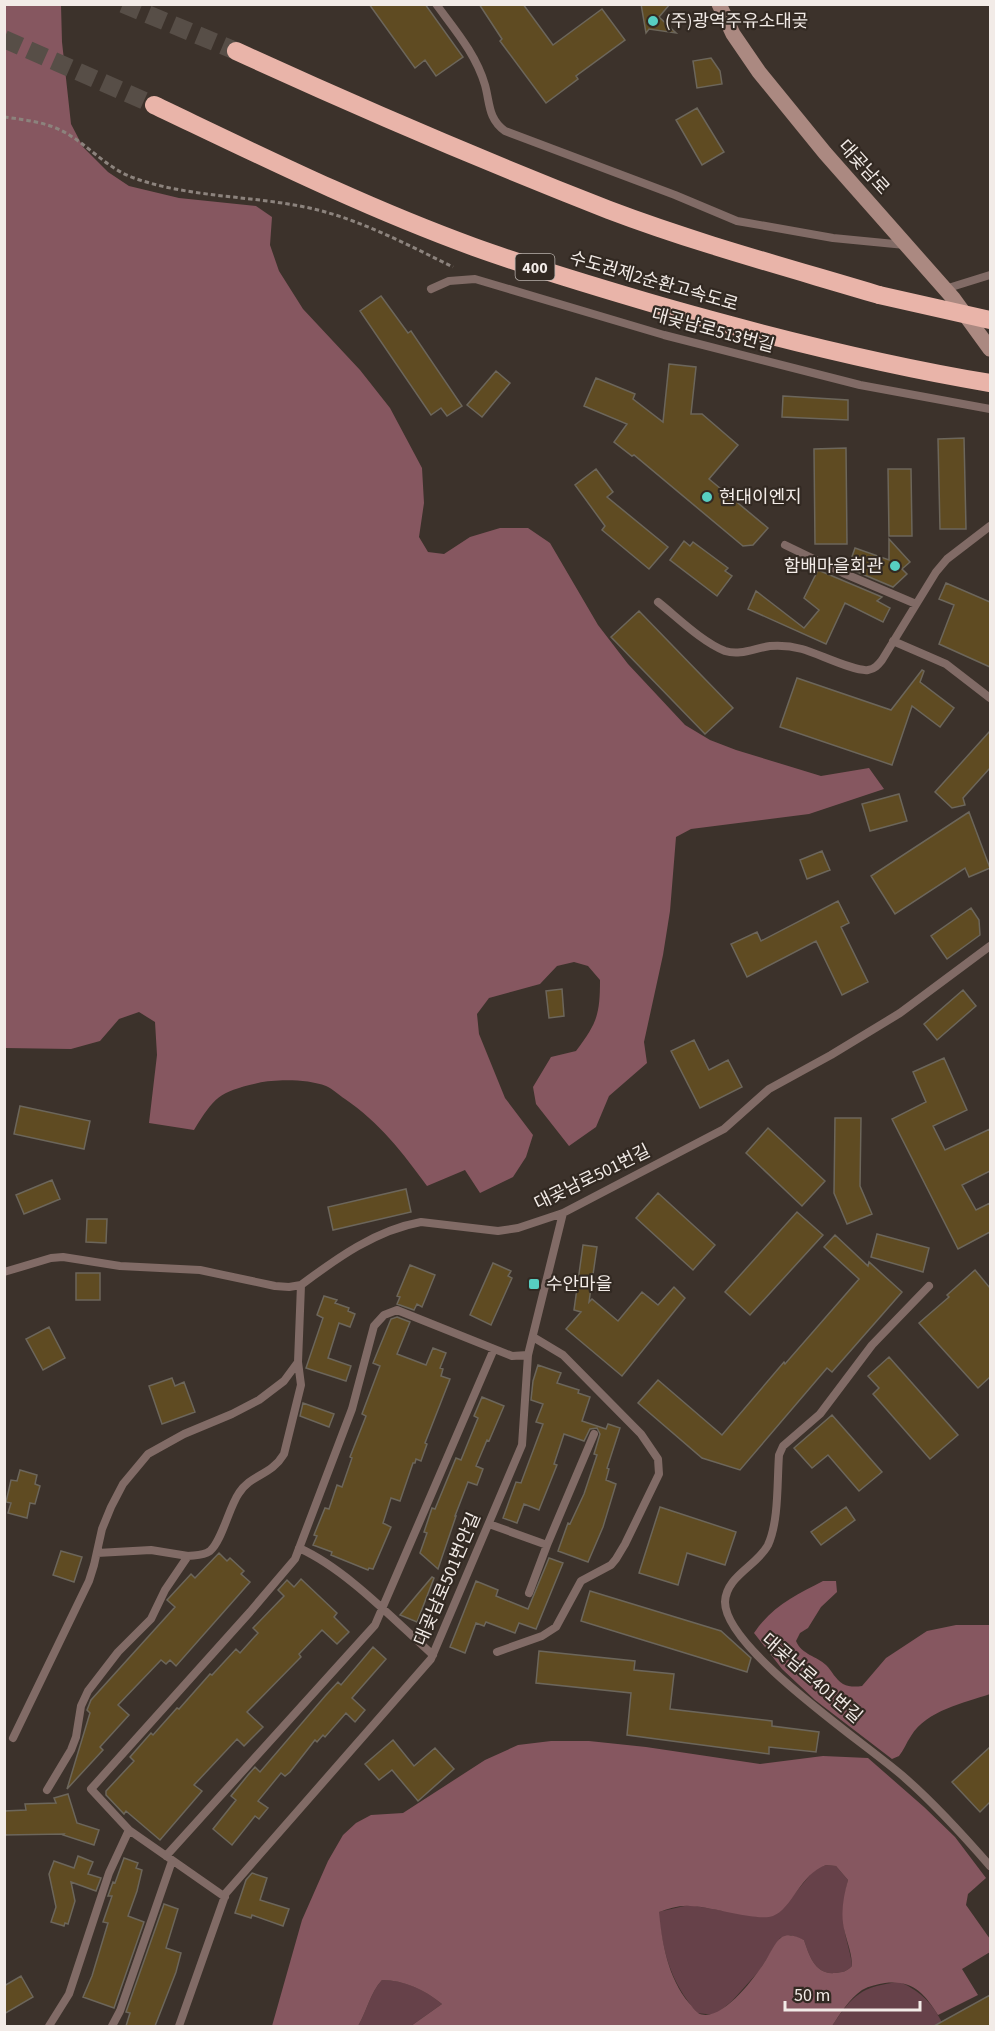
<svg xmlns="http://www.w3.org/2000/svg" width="995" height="2031" font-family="'Source Sans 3','Noto Sans KR',sans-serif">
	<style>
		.green { fill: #664149 }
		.forest { fill: #865760; fill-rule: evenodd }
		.building { fill: #5f4b22; stroke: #6c665b; stroke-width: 1.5 }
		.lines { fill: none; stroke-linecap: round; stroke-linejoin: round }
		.highway-tunnel { stroke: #574e47; stroke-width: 18; stroke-dasharray: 18 9; stroke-linecap: butt }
		.path { stroke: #8c837d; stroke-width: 3; stroke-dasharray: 4.5 3; stroke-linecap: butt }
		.lane { stroke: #816b66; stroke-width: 8 }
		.secondary { stroke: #ab8981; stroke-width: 15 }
		.highway { stroke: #e9b4a9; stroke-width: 18 }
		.highway-bridge { stroke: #e9b4a9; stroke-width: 18 }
		.poi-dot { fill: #57cec2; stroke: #322922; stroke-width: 2 }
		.labels { text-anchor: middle; stroke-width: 4.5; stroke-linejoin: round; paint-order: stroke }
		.shield { fill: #322922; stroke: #b8b1ac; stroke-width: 1.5 }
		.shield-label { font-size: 16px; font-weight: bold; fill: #f2ebe7 }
		.poi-label { font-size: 18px; fill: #f2ebe7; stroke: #322922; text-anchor: start }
		.street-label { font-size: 18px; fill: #f2ebe7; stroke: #322922 }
	</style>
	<rect width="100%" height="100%" fill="#3c322b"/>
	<!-- green -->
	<path class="green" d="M826,1865L836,1866L848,1880C844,1896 842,1917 845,1933C847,1944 851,1954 852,1966C846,1972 843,1972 835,1973C815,1975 809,1955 804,1940L790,1935L780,1938L759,1971L732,2001L715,2015L697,2013C669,1979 664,1954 658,1912L689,1905L760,1917L782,1909L815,1869Z
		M382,1980C405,1980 425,1990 442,2004L411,2026H358C367,2011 370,1993 382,1980Z
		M900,1982C922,1992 933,2004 944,2026H832C853,1995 861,1986 900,1982Z"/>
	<!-- forest -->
	<path class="forest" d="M5,4L61,5L62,42L71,124L83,147L108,172L129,186L179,198L256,206L272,217L270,245L279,271L303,309L360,370L390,408L422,468L424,503L419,537L428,552L444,554L470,537L500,528H528L550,543L598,625L628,664L685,725L710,740L736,750L821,776L869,768L884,789L809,814L691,829L676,837L670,911L663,955L644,1042L647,1063L609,1096L596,1127L569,1146L536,1104L533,1087L551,1057L576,1051C597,1023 600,1015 600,980L588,966L574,962L557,966L540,984L489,998L477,1014L479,1034L505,1098L533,1135L526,1157L513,1177L480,1193L465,1170L427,1186C403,1153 379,1122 345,1099C339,1095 333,1089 326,1086C308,1079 276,1079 258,1083C219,1092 215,1096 194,1130L149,1123L157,1055L155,1022L139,1012L119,1019L100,1041L71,1049L5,1048Z
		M823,1581H836L837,1592L821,1607L808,1628L800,1633L796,1641C802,1655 817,1656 826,1665C832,1671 835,1679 843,1684C849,1687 855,1687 862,1686L886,1658L927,1631L956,1625H990V1694C964,1703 927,1710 911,1736C906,1743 904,1750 899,1756L892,1759L815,1700L782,1669L754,1633C771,1607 796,1595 823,1581Z
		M551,1741H589L646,1747L760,1764L823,1756L868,1758L924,1807L955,1837L986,1878L968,1894L966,1905L990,1939V1952L962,1969L978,1995L938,2015C924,1993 913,1980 885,1983C878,1984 869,1986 862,1990C849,1999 840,2014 832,2026H411L442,2004C425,1990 404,1980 382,1980C370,1993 367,2011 358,2026H272L302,1920L328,1861L343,1835L356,1823L371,1815L403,1813L485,1760L518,1745ZM826,1865L836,1866L848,1880C843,1898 840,1915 845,1933C848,1945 852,1954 852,1966C846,1972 843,1972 835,1973C815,1975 809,1955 804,1940C797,1937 790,1933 782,1937C775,1941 769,1956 764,1963C754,1979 719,2025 698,2013C695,2011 692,2006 689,2003C668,1978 662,1943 659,1912C668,1909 680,1905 690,1906C710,1906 758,1922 773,1916C792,1909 800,1874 826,1865Z"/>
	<!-- building -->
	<path class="building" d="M369,4H425L463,57L436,76L425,60L415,68Z
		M479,4H523L553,45L602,9L625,40L576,76L578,79L546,103L500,41L502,39Z
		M641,4H670L659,17L676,33L649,29L646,33Z
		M711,58L720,71L722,84L697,88L693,61Z
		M697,108L724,152L702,165L676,120Z
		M381,296L408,333L411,331L462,406L447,416L441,408L431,415L360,311Z
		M669,364L696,367L691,414H702L738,445L709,479L768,528L753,545L743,546L634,455L632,456L614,442L627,424L584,406L596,378L635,394L633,399L663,422Z
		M496,371L510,383L482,417L467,405Z
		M783,396L848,400V420L782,417Z
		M964,438L966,529H940L938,439Z
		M846,448L847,544H815L814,449Z
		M596,469L613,492L607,497L668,547L649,569L602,530L605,526L575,485Z
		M888,469H911L912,536H889Z
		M889,539L910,562L902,569L907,574L893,587L848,568L855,548L889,560Z
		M684,541L690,546L693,542L728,568L725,571L732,576L717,596L670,560Z
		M818,570L882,597L877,601L890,608L883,622L845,603L826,644L748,609L756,591L804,628L819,610L804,598Z
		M946,583L990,602V667L939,644L954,605L939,599Z
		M639,611L733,708L705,734L611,637Z
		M922,670L924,671L920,682L954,708L940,727L912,706L892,765L780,727L797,678L891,710Z
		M990,731V768L963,798L965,805L952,808L935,792Z
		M899,794L907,821L870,831L862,804Z
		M969,812L990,868L969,877L965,868L895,914L871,876Z
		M822,851L830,870L807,879L800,860Z
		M838,901L849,923L841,927L868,982L842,995L816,941L747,977L731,944L757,932L761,941Z
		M971,908L979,920L980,935L947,959L931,936Z
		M562,989L564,1016L549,1018L546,991Z
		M963,990L976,1006L937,1040L924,1024Z
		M694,1040L709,1070L728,1060L742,1087L700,1108L671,1051Z
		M944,1058L967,1110L933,1126L945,1150L990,1129V1171L962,1185L976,1210L990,1203V1232L958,1249L892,1119L926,1102L913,1072Z
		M20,1106L90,1121L84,1149L14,1134Z
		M835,1118H861L860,1186L872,1214L847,1224L834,1193Z
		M768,1128L825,1181L802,1206L746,1153Z
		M52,1180L60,1199L24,1214L16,1195Z
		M406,1189L411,1212L333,1230L328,1207Z
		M658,1193L715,1245L693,1270L636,1218Z
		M797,1212L823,1235L750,1315L725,1292Z
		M87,1219H107L106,1243L86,1242Z
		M877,1234L929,1248L923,1272L871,1257Z
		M835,1235L868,1266L869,1262L902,1292L832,1372L827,1368L740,1470L702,1458L638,1403L658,1380L722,1435L784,1362L785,1364L859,1279L824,1247Z
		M583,1245L597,1247L589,1302L592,1299L618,1321L642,1292L658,1305L674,1287L685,1298L622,1376L566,1329L581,1312L574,1310Z
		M493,1263L511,1271L508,1276L512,1278L491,1325L470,1315Z
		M410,1265L435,1275L422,1307L417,1304L414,1310L397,1304L400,1297L397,1296Z
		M975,1270L990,1288V1377L978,1388L919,1323L949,1297L947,1295Z
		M76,1273H100V1300H76Z
		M324,1296L337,1300L335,1303L349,1308L348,1311L355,1314L350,1327L339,1323L328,1358L351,1366L346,1381L306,1368L323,1318L317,1315Z
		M397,1317L410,1322L397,1354L426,1365L433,1348L446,1353L440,1368L443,1369L441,1376L450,1379L425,1443L427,1444L421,1461L416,1459L415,1463H413L400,1501L391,1498L383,1523L391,1527L373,1569L369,1568L368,1570L331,1555L332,1552L313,1545L317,1536L314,1535L325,1508L329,1509L337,1485L342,1487L352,1458L350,1457L366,1416L362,1414L380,1366L373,1363L391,1319Z
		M49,1327L65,1358L43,1370L26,1339Z
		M889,1357L958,1435L930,1459L873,1394L879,1388L868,1376Z
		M538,1365L561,1373L557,1383L579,1390L578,1393L590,1397L582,1421L606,1429L608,1424L620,1428L607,1468L609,1469L606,1480L616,1484L603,1527L588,1562L558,1551L568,1523L570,1524L584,1494L597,1455L594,1454L600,1434L597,1428L590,1429L584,1441L564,1434L554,1464L557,1465L539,1510L524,1504L517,1523L503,1518L516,1482L521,1483L543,1424L536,1422L543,1404L531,1400L533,1381Z
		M172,1378L175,1386L184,1382L195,1412L162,1424L149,1386Z
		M482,1397L504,1406L489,1441L487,1440L476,1466L483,1469L477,1485L468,1482L455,1516H456L438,1569L420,1553L427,1533L424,1532L432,1508L435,1509L456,1458L461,1460L478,1418L474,1416Z
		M303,1403L334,1414L329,1427L300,1416Z
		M832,1415L882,1472L859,1491L828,1455L812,1468L794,1448Z
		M20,1470L37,1475L35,1484L40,1486L35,1504L30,1503L27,1518L8,1513L11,1503L6,1502L11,1480L17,1481Z
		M660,1507L736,1532L725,1565L687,1553L678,1585L639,1573Z
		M846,1507L855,1520L821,1545L811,1532Z
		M61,1551L82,1557L74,1582L53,1575Z
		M219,1553L227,1561L230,1558L244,1571L241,1574L250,1582L176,1666L170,1660L166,1664L161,1660L118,1705L129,1715L100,1747L103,1750L67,1789L90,1713L87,1710L91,1700L175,1607L167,1600L191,1574L195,1578Z
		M549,1558L563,1563L536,1629L519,1623L515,1633L486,1622L484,1626L476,1623L465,1653L450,1647L476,1581L498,1590L496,1596L528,1609Z
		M432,1577L434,1578L417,1622L400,1615Z
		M301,1579L337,1613L334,1617L349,1632L337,1644L322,1630L299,1654L301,1657L247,1712L263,1727L244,1746L237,1739L194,1785L202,1791L160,1840L126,1811L124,1814L106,1795V1791L134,1761L130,1757L151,1733L153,1735L177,1708L179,1709L210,1674L212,1675L236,1649L240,1653L258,1633L253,1628L284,1596L278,1590L287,1580L294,1587Z
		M590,1591L721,1631L751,1658L747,1672L581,1621Z
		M373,1647L386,1659L352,1698L365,1710L355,1722L346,1713L325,1737L323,1735L317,1742L315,1740L290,1772L285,1776L281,1773L258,1801L268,1808L259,1819L255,1816L232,1845L213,1829L236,1800L231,1796L248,1775L255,1767L260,1772L326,1695L338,1682L341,1685Z
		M539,1651L635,1661L634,1670L674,1674L670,1709L772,1721V1726L819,1732L816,1752L769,1747V1754L627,1735L631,1693L536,1683Z
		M393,1740L414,1766L435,1748L454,1769L418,1801L392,1770L379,1780L365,1764Z
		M990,1747V1802L980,1812L952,1782Z
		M68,1794L77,1823L99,1830L94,1845L63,1835L64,1834L4,1835V1811L26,1810L25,1804L56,1803L54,1798Z
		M78,1856L93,1862L88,1874L101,1878L96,1891L71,1882L75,1901L68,1924L65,1923L64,1926L51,1922L56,1907L49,1874L54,1861L74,1868Z
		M124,1858L138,1863L136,1868L142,1870L137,1891L128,1916L144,1922L114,2008L83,1997L92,1976L108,1923L103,1922L112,1896H108L113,1882L115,1883Z
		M252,1873L267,1878L260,1900L289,1909L283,1926L252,1915L251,1918L235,1913L246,1880Z
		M164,1904L178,1909L166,1948L181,1953L176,1972L155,2026H126L130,2013L126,2012Z
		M21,1976L33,1997L4,2014V1986Z
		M990,1995V2026H934Z"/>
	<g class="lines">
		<!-- highway-tunnel -->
		<path class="highway-tunnel" d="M123,4L236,51
			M4,39L154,105"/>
		<!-- path -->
		<path class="path" d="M4,117C26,120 47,122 66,133C89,146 108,169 134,178C193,199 258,195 318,210C365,222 410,246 453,267"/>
		<!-- lane -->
		<path class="lane" d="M436,4C455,30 476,54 485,85C490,103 488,119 505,131L675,195L737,221L833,238L905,245
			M431,289L449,281L475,279L664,335L860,385L990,409
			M945,289L990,275
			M785,545L843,573L916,604
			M658,602C677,617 702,642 725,651C740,656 755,648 770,646C781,645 791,646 802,649C817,653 855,672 868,670C875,669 878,665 882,660L936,572L947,559L990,526
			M893,641L946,664L990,698
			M4,1272L51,1258L63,1257L120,1266L200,1270L275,1286L289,1287L301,1285
			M929,1286L872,1345L820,1414L783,1446L779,1455C777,1482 779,1521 768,1545C757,1566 726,1576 725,1602C725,1650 868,1745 905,1778C936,1805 963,1835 990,1866
			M489,1524L547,1545L594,1434
			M299,1548C346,1569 394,1620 433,1655
			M97,1553L151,1550L188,1556
			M529,1593L547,1545
			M497,1652L542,1636L556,1627L581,1581L611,1565L616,1559L625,1544L659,1474L658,1459L641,1434L563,1355L533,1337
			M13,1738L89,1581L94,1565L102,1529L111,1507L123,1484L148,1454L184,1434L232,1414L259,1400L284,1381L298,1362L301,1285C337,1258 376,1230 421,1222L498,1231L518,1228L563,1213L724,1129L769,1089L831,1055L900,1013L990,946
			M47,1790L71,1750L76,1737L81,1706L88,1691L118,1652L151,1619L165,1590L188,1556C196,1555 203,1556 210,1551C222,1541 229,1507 239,1493C251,1474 271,1476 284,1454L301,1385L298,1362
			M166,1856L375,1625L494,1349
			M225,1897L129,1830L91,1789L250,1612L295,1559L352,1409L374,1326L384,1315L397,1310L512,1356L528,1355
			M49,2026L69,1994L109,1873L129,1830
			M112,2026L120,2011L172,1861
			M179,2026L226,1893L431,1659L522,1445L528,1355L563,1213"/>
		<!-- secondary -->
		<path class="secondary" d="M719,4L733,34L759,72L825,153L953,298L990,349"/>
		<!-- highway -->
		<path class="highway" d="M236,51C358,107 484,161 609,210C696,243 789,268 879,295
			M154,105C259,155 364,207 474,247C538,270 603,289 668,308C774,338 882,365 990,383"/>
		<!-- highway-bridge -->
		<path class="highway-bridge" d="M879,295L990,320"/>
	</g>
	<!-- markers -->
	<g class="poi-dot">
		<circle cx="653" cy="21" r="6"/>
		<circle cx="707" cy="497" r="6"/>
		<circle cx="895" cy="566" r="6"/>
		<rect x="528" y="1278" width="12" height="12" rx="3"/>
	</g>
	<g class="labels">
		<!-- shield labels -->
		<rect class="shield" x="515.5" y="254" width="39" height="26" rx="4.5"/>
		<g class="shield-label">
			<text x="535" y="273">400</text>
		</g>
		<!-- poi labels -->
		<g class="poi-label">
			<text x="665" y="27">(주)광역주유소대곶</text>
			<text x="719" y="503">현대이엔지</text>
			<text x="883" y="572" text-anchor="end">함배마을회관</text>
			<text x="546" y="1290">수안마을</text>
		</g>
		<!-- street labels -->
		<g class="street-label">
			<text transform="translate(864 167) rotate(48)" y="6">대곶남로</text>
			<text transform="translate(654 281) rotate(16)" y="6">수도권제2순환고속도로</text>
			<text transform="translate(713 330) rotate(15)" y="6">대곶남로513번길</text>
			<text transform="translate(592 1177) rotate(-26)" y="6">대곶남로501번길</text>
			<text transform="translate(447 1579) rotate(-67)" y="6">대곶남로501번안길</text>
			<text transform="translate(812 1678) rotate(41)" y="6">대곶남로401번길</text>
		</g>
	</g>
	<!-- border -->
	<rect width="995" height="2031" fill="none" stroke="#f2ebe7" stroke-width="12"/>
	<!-- scale -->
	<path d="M785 2001v9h135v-9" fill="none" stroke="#f2ebe7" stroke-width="3"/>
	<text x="794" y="2001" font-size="18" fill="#f2ebe7" stroke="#322922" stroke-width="4.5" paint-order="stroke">50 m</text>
</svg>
